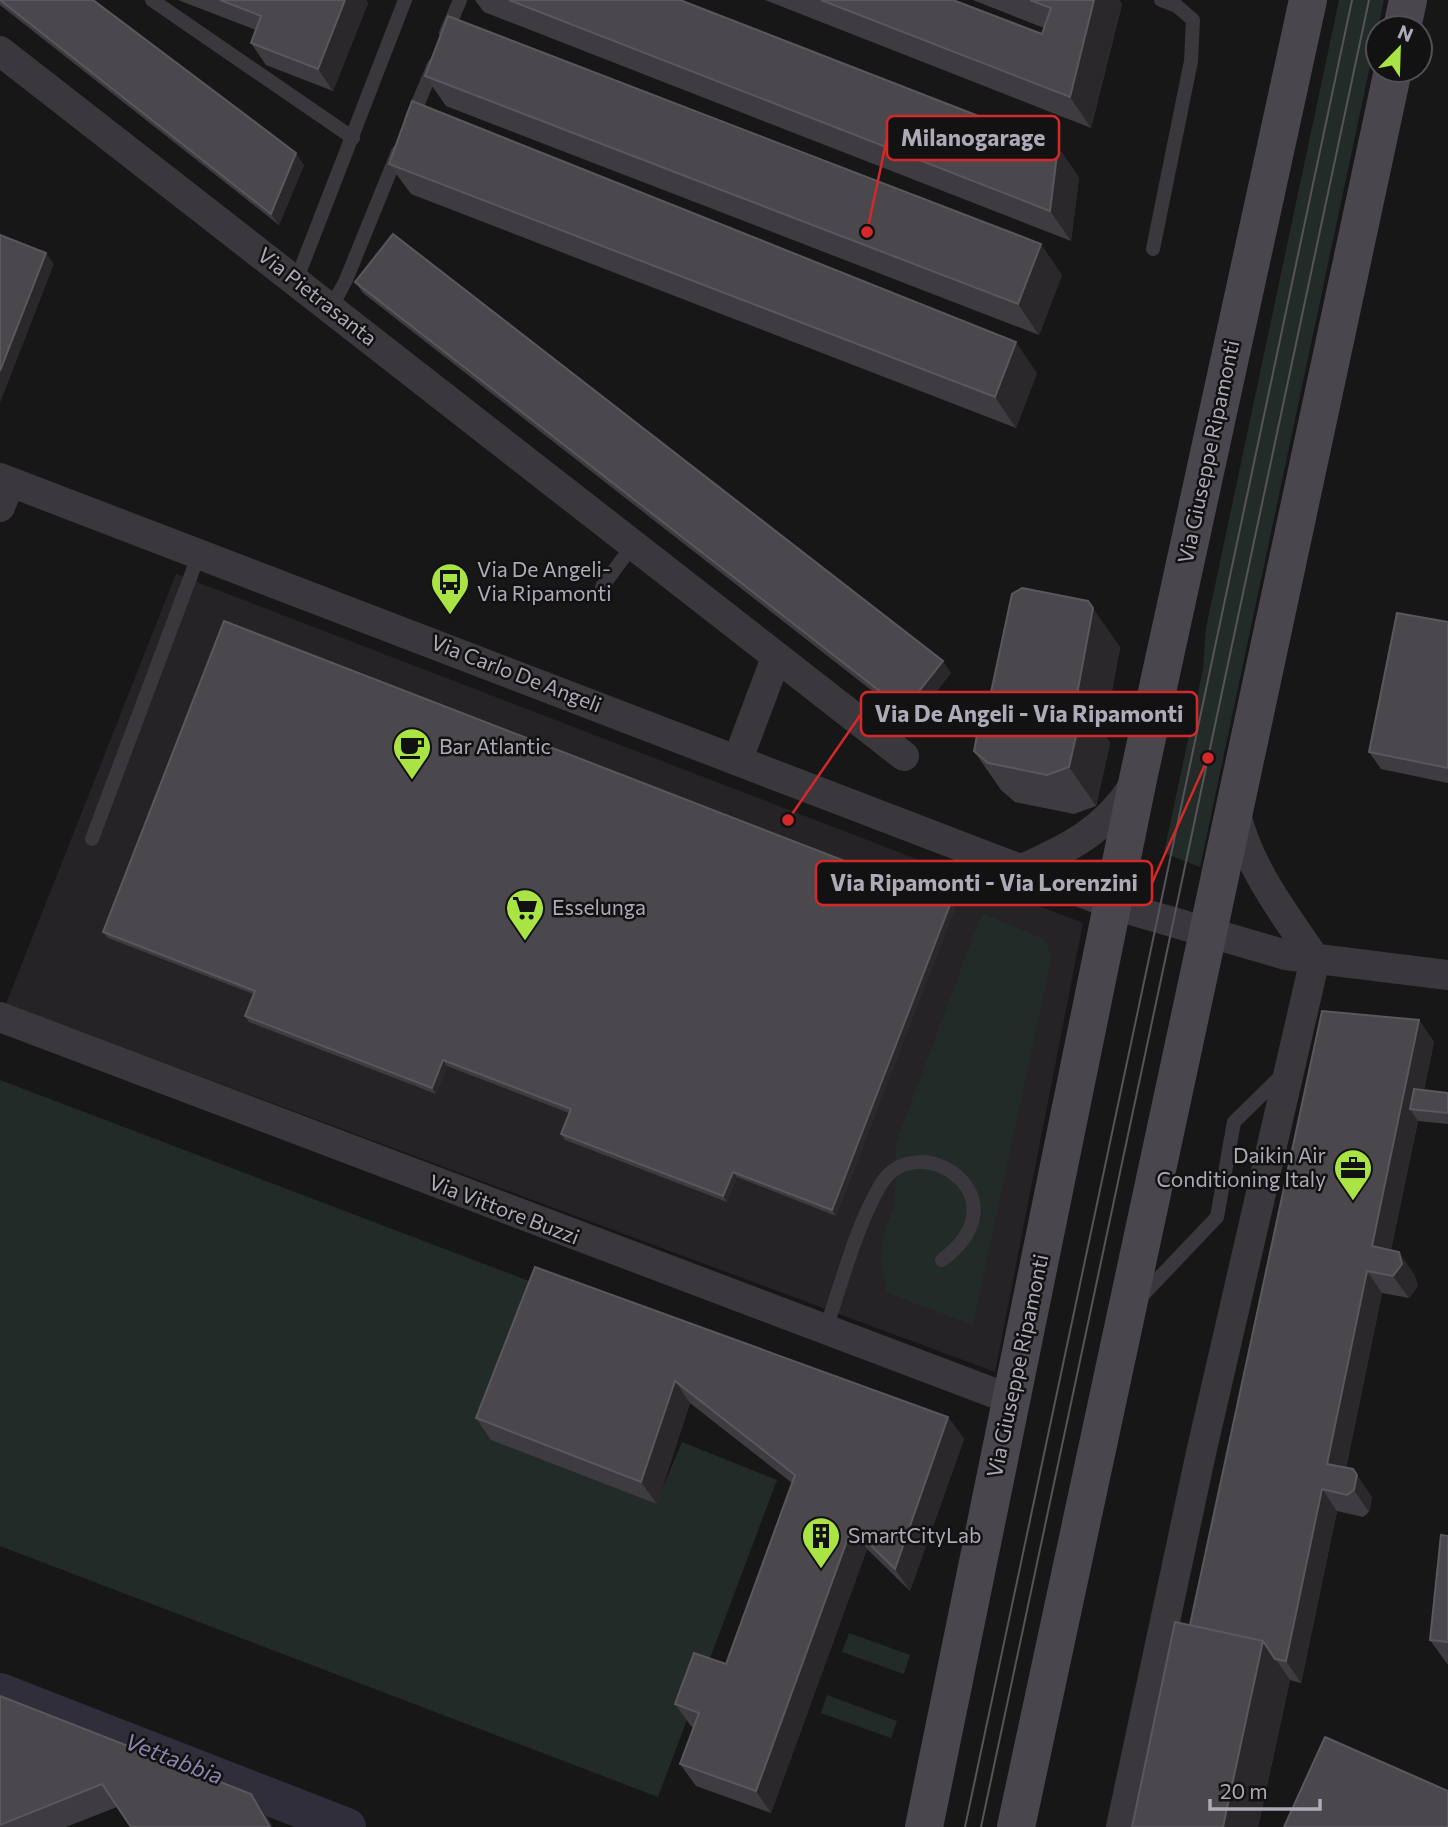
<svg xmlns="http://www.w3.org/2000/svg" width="1448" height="1827" font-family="Commissioner,sans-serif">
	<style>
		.built { fill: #252325 }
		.green { fill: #232b29 }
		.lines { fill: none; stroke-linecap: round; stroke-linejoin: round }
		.canal { stroke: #302e3b; stroke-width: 38 }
		.lane { stroke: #3b383d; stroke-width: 14 }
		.street { stroke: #3b383d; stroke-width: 30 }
		.secondary { stroke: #49464d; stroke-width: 38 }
		.tram { stroke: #56535a; stroke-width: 2 }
		.wall { fill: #3e3c40 }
		.shaded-wall { fill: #2a282b }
		.building { fill: #4b484d; stroke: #5a575d; stroke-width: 2 }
		.labels { text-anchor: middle; stroke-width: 5; stroke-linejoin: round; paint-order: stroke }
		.street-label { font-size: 21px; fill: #afaab7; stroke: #131213 }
		.poi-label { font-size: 21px; fill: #afaab7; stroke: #131213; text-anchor: start }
		.water-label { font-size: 23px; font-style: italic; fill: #8b84af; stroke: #131213 }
		.leader { fill: none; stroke: #d62828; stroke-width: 2.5 }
		.callout-dot { fill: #d62828; stroke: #131213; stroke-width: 2.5 }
		.callout { fill: #131213; stroke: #d62828; stroke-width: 2.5 }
		.callout-label { font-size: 23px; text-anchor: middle; font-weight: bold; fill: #afaab7 }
	</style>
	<rect width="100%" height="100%" fill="#181718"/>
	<!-- built -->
	<path class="built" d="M176,574L1083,923L995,1372L6,1004Z"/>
	<!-- green -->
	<path class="green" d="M1339,0H1384L1200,867L1164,853L1203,669L1206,628Z
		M982,913L1044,939L1052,956L973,1325L887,1293L881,1259L885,1229L895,1204L896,1143Z
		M0,1080L550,1289L656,1504L682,1442L777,1480L658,1797L0,1546Z
		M849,1633L910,1655L904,1674L842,1652Z
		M827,1695L897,1721L891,1738L821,1713Z"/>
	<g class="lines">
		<!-- canal -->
		<path class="canal" d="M0,1692L347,1827"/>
		<!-- lane -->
		<path class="lane" d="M152,0L353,138
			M446,33L460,0
			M411,120L434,65
			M1153,249L1191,61L1193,20L1177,6L1161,0
			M296,281L405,0
			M331,308L346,280L398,152
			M602,587L632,546
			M92,839L199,554
			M1139,1299L1217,1217L1234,1122L1282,1075
			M825,1331C842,1283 855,1228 881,1184C918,1125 1027,1197 942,1260"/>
		<!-- street -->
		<path class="street" d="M0,51L904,756
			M0,478L1114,905L1286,955L1448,975
			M0,507L10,482
			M738,759L776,658
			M1235,810C1247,866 1284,913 1315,959
			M1020,870C1068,848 1104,832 1134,785
			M0,1017L1010,1399
			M1121,1827L1201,1453L1315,959"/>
		<!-- secondary -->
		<path class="secondary" d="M1402,28L1408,0
			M924,1827L1138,779L1308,0
			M1016,1827L1393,70"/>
		<!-- tram -->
		<path class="tram" d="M965,1827L1352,0
			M981,1827L1369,0"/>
	</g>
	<!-- wall -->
	<path class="wall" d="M0,0L304,165L279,225L0,5Z
		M178,0H366L368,3L333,91L266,65L251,43L256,30Z
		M475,0H680L1079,177L1071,241L484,12Z
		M765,0H953L1042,34L1044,28L973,0H1119L1122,4L1091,128Z
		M425,76L1062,275L1039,335L446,106Z
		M389,164L1037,373L1016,428L411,194Z
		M355,282L951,673L912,722L363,293Z
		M1448,622V783L1381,769L1369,752Z
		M1120,647L1104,734L1110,743L1096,806L1074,814L1015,802L1001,790L974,751L989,702Z
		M955,908L836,1216L737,1177L727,1202L565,1140L561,1134L569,1113L447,1066L436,1094L249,1022L245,1016L253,994L108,938L103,932Z
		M1419,1020L1434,1042L1424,1090L1448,1093V1124L1418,1121L1391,1250L1414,1274L1418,1286L1409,1298L1382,1293L1346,1468L1372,1497L1369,1512L1363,1517L1337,1511L1301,1683L1290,1680L1258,1827H1132L1190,1625Z
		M535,1267L948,1417L964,1439L910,1591L867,1549L771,1813L696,1786L680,1764L694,1728L691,1726L675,1704L726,1664L792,1483L690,1403L657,1504L491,1440L476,1418Z
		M1448,1536V1665L1430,1640Z
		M0,1696L251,1794L267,1816L117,1807L66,1827H0Z"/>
	<!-- shaded-wall -->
	<path class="shaded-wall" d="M345,0H366L368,3L333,91L318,69Z
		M1094,0H1119L1122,4L1091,128L1070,97Z
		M1058,147L1079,177L1071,241L1050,211Z
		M296,153L304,165L279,225L271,214Z
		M1041,244L1062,275L1039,335L1018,304Z
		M46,253L54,264L0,403V371Z
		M1016,342L1037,373L1016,428L995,397Z
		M1093,608L1120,647L1104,734L1110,743L1096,806L1069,767L1076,700Z
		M943,661L951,673L912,722L904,710Z
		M951,902L955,908L836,1216L832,1210Z
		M1419,1020L1434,1042L1420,1110L1410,1109L1418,1121L1387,1268L1372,1246Z
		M443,1060L447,1066L436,1094L432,1088Z
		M733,1172L737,1177L727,1202L723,1196Z
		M1399,1252L1414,1274L1418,1286L1409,1298L1393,1276Z
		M1367,1271L1382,1293L1342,1486L1327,1464Z
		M675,1381L690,1403L657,1504L641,1482Z
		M948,1417L964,1439L910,1591L895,1569Z
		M1353,1469L1372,1497L1369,1512L1354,1490Z
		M1322,1489L1337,1511L1301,1683L1286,1661Z
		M852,1527L867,1549L771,1813L756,1791Z
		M1263,1641L1290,1680L1258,1827H1223Z
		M251,1794L267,1816L273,1827H270Z"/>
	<!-- building -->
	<path class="building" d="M0,0H93L296,153L271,214Z
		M220,0H345L318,69L251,43L261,16Z
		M509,0H680L1058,147L1050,211Z
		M821,0H953L1042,34L1051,8L1030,0H1094L1070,97Z
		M448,16L1041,244L1018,304L425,76Z
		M412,101L1016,342L995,397L389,164Z
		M393,234L943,661L904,710L355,282Z
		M0,235L46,253L0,371Z
		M1022,588L1088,601L1093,608L1076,700L1083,705L1069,767L1047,775L988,763L974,751L983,704L989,702L1012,594Z
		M1397,613L1448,622V768L1369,752Z
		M224,621L951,902L832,1210L733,1172L723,1196L561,1134L571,1109L443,1060L432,1088L245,1016L255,991L103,932Z
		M1322,1011L1419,1020L1372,1246L1399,1252L1402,1264L1393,1276L1367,1271L1327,1464L1353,1469L1357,1475L1354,1490L1347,1495L1322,1489L1286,1661L1275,1659L1263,1641L1190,1625Z
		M1414,1089L1448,1093V1113L1410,1109Z
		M535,1267L948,1417L895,1569L852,1527L756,1791L680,1764L699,1713L675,1704L694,1653L726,1664L795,1475L675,1381L641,1482L476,1418Z
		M1441,1535L1448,1536V1642L1430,1640Z
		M1175,1622L1263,1641L1223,1827H1132Z
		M0,1696L251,1794L270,1827H131L102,1784L0,1825Z
		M1325,1737L1448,1791V1827H1284Z"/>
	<!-- icons -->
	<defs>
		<symbol id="bus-pin" viewBox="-11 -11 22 30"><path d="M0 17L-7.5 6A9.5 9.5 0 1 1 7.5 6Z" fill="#aae344" stroke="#131213"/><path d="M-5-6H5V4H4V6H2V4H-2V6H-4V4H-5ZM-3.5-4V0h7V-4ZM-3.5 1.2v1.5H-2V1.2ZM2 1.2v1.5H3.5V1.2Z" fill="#111"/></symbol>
		<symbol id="cafe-pin" viewBox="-11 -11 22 30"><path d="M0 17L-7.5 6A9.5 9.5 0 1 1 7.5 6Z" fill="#aae344" stroke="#131213"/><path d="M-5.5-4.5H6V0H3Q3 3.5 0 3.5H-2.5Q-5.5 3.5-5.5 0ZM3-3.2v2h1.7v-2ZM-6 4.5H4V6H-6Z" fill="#111"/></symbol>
		<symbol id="supermarket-pin" viewBox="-11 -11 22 30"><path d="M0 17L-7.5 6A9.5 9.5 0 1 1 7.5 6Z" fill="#aae344" stroke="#131213"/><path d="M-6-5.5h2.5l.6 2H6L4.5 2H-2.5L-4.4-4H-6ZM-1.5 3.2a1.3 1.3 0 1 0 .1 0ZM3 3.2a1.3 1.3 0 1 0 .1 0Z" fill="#111"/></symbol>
		<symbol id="office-pin" viewBox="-11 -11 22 30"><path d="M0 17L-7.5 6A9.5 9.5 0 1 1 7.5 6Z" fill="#aae344" stroke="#131213"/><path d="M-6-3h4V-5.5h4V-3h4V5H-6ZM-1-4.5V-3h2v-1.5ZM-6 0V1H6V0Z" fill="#111"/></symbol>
		<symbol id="building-pin" viewBox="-11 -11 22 30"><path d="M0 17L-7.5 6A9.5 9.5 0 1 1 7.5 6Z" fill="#aae344" stroke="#131213"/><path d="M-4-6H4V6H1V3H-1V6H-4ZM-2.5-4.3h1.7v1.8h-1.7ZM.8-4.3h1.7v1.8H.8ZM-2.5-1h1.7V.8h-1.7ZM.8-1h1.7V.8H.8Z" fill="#111"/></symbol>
	</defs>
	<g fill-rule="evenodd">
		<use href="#bus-pin" x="428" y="560" width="44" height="60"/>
		<use href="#cafe-pin" x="390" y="725" width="44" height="60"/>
		<use href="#supermarket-pin" x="503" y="886" width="44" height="60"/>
		<use href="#office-pin" x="1331" y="1146" width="44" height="60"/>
		<use href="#building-pin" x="799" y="1514" width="44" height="60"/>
	</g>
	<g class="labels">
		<!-- street labels -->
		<g class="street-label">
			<text transform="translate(317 297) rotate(38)" y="7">Via Pietrasanta</text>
			<text transform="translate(1209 452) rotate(-78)" y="7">Via Giuseppe Ripamonti</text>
			<text transform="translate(516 674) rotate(21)" y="7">Via Carlo De Angeli</text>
			<text transform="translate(504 1210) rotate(21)" y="7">Via Vittore Buzzi</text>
			<text transform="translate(1018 1366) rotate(-78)" y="7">Via Giuseppe Ripamonti</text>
		</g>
		<!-- poi labels -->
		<g class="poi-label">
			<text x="477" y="577">Via De Angeli-<tspan x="477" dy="24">Via Ripamonti</tspan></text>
			<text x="439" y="754">Bar Atlantic</text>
			<text x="552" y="915">Esselunga</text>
			<text x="1326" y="1163" text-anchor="end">Daikin Air<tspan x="1326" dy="24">Conditioning Italy</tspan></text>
			<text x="848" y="1543">SmartCityLab</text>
		</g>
		<!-- water labels -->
		<g class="water-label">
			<text transform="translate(174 1759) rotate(21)" y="8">Vettabbia</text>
		</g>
	</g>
	<!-- callouts -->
	<path class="leader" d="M867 232L887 138M788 820L861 714M1208 758L1152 883"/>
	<g class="callout-dot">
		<circle cx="867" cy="232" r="7"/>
		<circle cx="788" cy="820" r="7"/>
		<circle cx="1208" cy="758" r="7"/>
	</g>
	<g class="callout">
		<rect x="887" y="116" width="172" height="44" rx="7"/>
		<rect x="861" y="692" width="336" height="44" rx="7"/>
		<rect x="816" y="861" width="336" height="44" rx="7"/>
	</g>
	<g class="callout-label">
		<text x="973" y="146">Milanogarage</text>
		<text x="1029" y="722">Via De Angeli - Via Ripamonti</text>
		<text x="984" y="891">Via Ripamonti - Via Lorenzini</text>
	</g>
	<!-- north arrow -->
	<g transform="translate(1399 49) rotate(23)"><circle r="33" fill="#131213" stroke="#514f55" stroke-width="2"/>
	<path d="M0-5L12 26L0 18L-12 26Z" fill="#aae344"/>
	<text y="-10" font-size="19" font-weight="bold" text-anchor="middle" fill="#afaab7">N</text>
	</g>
	<!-- scale -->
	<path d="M1210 1799v10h110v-10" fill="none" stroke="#afaab7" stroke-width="3.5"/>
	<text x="1220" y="1799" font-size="21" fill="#afaab7" stroke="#131213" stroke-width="5" paint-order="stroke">20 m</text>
</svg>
